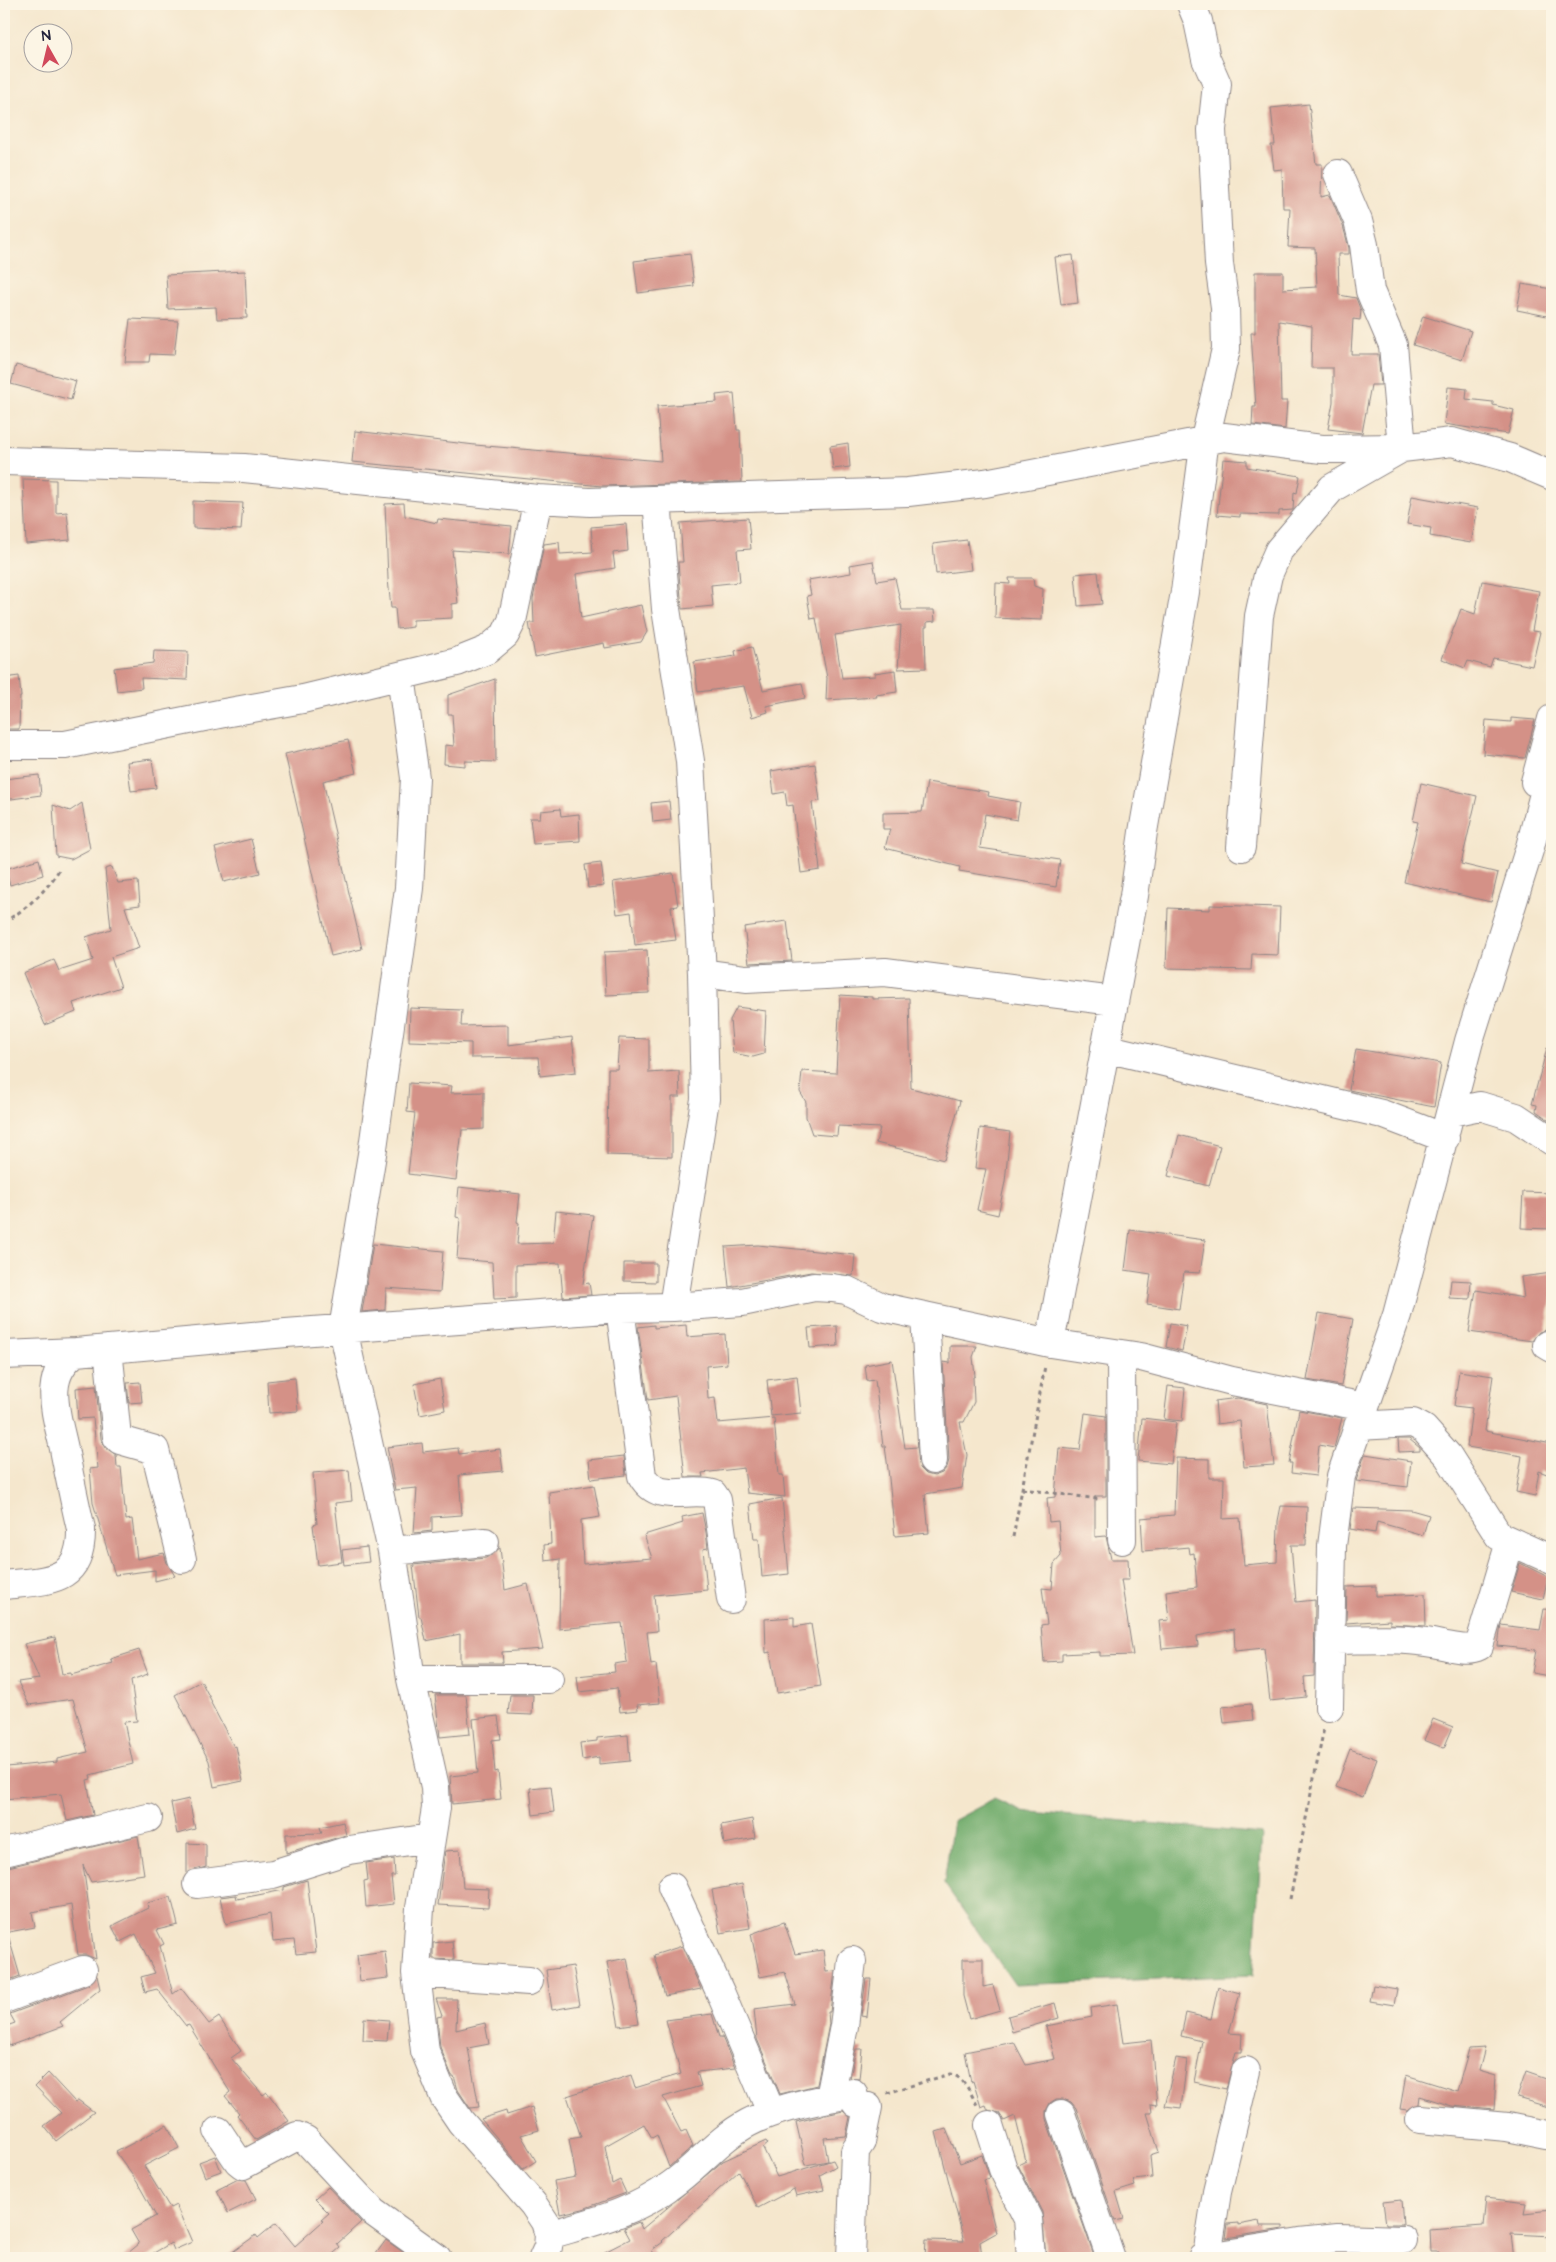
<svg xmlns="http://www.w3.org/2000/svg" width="1556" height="2262" font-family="'Architects Daughter',sans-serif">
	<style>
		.forest { fill: #71ac6c; stroke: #4a6754 }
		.building { fill: #d49187 }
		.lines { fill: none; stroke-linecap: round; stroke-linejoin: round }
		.minor-casing { stroke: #8c8484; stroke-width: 30 }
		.path { stroke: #8c8484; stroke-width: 3; stroke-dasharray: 4 4; stroke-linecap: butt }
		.minor { stroke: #fff; stroke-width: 28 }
	</style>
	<rect width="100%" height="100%" fill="#fcf5e5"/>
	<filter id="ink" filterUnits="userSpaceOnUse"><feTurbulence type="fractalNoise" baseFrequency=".02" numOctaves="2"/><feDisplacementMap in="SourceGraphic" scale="10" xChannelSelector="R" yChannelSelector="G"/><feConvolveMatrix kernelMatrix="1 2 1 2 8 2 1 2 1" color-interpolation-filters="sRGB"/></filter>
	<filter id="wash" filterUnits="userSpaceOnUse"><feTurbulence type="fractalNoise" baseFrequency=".0096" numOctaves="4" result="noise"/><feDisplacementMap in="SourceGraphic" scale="20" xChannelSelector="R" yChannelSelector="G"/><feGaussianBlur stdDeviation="1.12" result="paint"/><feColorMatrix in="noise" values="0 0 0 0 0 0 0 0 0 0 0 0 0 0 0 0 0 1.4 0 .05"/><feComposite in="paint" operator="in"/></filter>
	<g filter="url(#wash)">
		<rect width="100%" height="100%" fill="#f5e7cd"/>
		<!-- forest -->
		<path class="forest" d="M994,1799L1021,1811L1262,1834L1253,1975L1015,1985L944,1883L953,1821Z"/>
		<g id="blocks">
			<!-- building -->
			<path class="building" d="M1309,104L1316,164H1322L1321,197L1330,195L1343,226L1349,248V254H1338L1339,295L1356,298L1361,311L1360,320L1353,319L1351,354H1378L1381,385H1371L1362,433L1328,429L1333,402V368H1311L1312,326L1279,321L1281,401H1287L1285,429L1252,425L1253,407H1256L1251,333H1255V272H1283V289L1317,287L1315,248L1288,247L1290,208H1283L1282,169L1274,170L1271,145H1275L1271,108Z
				M690,254L694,286L638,293L634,261Z
				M1073,255L1078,303L1061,305L1055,257Z
				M245,271L247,318L217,319L216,307L168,309L166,275Z
				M1522,284L1552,289V317L1517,310Z
				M1423,316L1471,331L1462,360L1413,345Z
				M130,319L178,321L174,355L150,354L149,362H125Z
				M16,365L76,381L71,400L11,384Z
				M1448,387L1467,389L1466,399L1493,402V405L1514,410L1508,434L1444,424Z
				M734,393L737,430H740L742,482L602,486L352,462L355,431L475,445L661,461L657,406L717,402L716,395Z
				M848,443L850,467L833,469L830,446Z
				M1223,459L1247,461V467L1300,476L1297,493L1294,492L1293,510L1279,511V515L1240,514V517L1217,515Z
				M23,479L56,480V513L67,512L70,540L26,544Z
				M1412,496L1478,508L1471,543L1430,536L1431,528L1407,524Z
				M193,501L243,503L241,530L193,528Z
				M404,503L405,516L437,523L438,519L512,526L509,554L452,550L458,603L452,604V618L413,620V627L397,629L395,608H391L388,579L385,504Z
				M748,518L751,549L737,550L740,582L711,585L713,606L682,609L678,562H683L680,523Z
				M626,524L628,551L613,553L615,568L576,574L581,618L641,605L647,632L641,642L605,648L604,643L535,657L529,623H534L533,599L544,544L559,542L560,554L593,552L591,527Z
				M967,540L971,570L936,574L933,544Z
				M873,561L877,581L895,578L902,610H934L935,621L927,622V627H925L926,668L898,669L901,625L835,635L842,678L875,676V673L895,670L897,692L876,695L877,697L826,700L827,678L816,618L811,619L807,596L811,595L808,580L851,573L850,565Z
				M1098,572L1102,604L1078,606L1075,574Z
				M1009,578H1033L1034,586L1043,589L1042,620L995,618L996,583L1010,584Z
				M1482,581L1539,591L1532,631L1540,632L1532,666L1493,658L1490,667L1468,661L1465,668L1442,659L1461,609L1475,614Z
				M752,647L763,690L802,683L805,698L766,706L768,712L752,717L744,686L698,692L694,662L736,656L735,651Z
				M154,651L188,652L187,680L141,678L142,688L117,691L114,668L153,663Z
				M19,676L21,697H20L19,729H4V678Z
				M495,679L496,762L465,761V766L444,764L445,745L454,746L452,714H448V695Z
				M1511,718L1535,720L1525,758L1483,754L1486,720L1511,722Z
				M348,740L356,773L323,781L362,949L331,956L285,754Z
				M152,759L156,788L131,791L127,762Z
				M815,764L820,801L812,802L820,870L801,873L793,805L787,806L785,792L774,794L771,771Z
				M39,775L41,795L4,800V779Z
				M927,782L989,792L988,796L1020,802L1017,820L985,814L980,848L1060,860L1056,887L959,871L960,867L885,848L890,829H883V813L922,812Z
				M1421,783L1477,796L1461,864L1498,873L1491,902L1404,882L1418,822L1413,821Z
				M669,801L671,820L653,822L651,803Z
				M82,803L90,849L71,859L56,856L53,805L70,811Z
				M560,809L561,816L579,814L580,841L533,844L530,818H540L541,811Z
				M251,839L260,873L224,882L215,848Z
				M39,859L43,875L10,885L5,869Z
				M601,863L604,886L588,888L585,865Z
				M112,867L118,883L138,881L140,905L125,907L139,948L111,957L121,987L73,1003L76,1012L45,1025L23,973L54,960L59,971L93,960L86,937L111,929L105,869Z
				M673,873L678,906L671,907L676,940L635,945L631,912L617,914L613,882Z
				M1210,905L1280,907L1278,955L1252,954L1251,970L1166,968L1168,908L1210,910Z
				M787,921L792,961L749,963L744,927Z
				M647,950L649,993L606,995L604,952Z
				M840,995L872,997V999L909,998L911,1088L960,1101L944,1160L876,1143L880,1128L838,1126L837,1136L812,1134L806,1117V1102L800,1092L802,1071L836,1073Z
				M737,1007L766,1011L764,1054L753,1057L733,1053L730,1020Z
				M410,1008L462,1010L461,1026L508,1025V1045L572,1037L576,1072L540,1076L538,1057L471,1058V1043L409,1041Z
				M619,1038L649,1039V1073L679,1071L680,1097H672V1157L607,1155L608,1069H617Z
				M1547,1048L1552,1049V1122L1536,1111L1537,1105L1532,1104Z
				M1356,1049L1441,1063L1434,1107L1349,1090Z
				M409,1083L452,1086L451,1093L484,1092V1129L462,1130L456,1180L408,1174L415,1113L407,1112Z
				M980,1128L1010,1132L1005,1182L998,1215L977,1210L986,1169L975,1168Z
				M1179,1135L1220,1146L1209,1186L1168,1176Z
				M459,1187L520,1194L517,1222L519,1223L517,1244L553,1243L556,1211L593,1215L583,1284L589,1283L591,1295L563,1297L560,1263L516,1265V1298L494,1299L492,1262L457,1259L460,1218L456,1217Z
				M1523,1192L1552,1193V1229L1521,1228Z
				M1130,1230L1205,1240L1200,1273L1184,1272L1179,1309L1147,1304L1151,1274L1125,1270Z
				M373,1244L443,1251L440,1292L386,1288L385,1310L362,1312Z
				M758,1245L855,1255L853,1276L811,1272L729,1287L725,1247Z
				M624,1263H656V1282L624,1281Z
				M1552,1273V1295L1546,1330L1539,1332L1532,1341L1469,1332L1476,1290L1524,1298L1521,1277Z
				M1451,1280L1471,1281L1470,1299L1449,1298Z
				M1319,1313L1353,1319L1341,1386L1307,1380Z
				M1170,1323L1187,1326L1182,1351L1166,1347Z
				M654,1325V1328L686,1325L687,1337L725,1334L727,1364L706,1366L708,1399L715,1398L718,1423L774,1418L779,1475H783L785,1497L747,1493L744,1468L702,1473L703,1477H685L676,1396L648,1400L638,1327Z
				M837,1326L838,1346L810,1348L808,1328Z
				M950,1346H977L973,1357L975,1376L973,1377L974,1402L964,1422H960L967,1455L962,1488L925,1494L929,1533L895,1536L888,1469L885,1446H883L875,1380L867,1381L865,1365L892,1360L905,1448L917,1447L920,1468L926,1474L934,1476L942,1473L947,1467L949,1460L943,1362L950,1363Z
				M1459,1371L1493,1376L1485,1431L1552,1444V1476L1539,1471L1535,1496L1516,1492L1522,1456L1467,1447L1472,1408L1454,1406Z
				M797,1376L801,1413L771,1416L767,1380Z
				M295,1378L298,1411L269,1413L267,1381Z
				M440,1379L445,1410L420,1415L414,1384Z
				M140,1382L142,1402L129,1403L127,1383Z
				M96,1386L101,1439L106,1448L116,1455L117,1467H121L126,1520L132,1519L137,1559L164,1553L167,1563L175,1576L155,1581V1570L115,1575L93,1503L90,1469L98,1468L93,1418L78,1419L76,1388Z
				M1168,1386L1185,1388L1182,1421L1164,1419Z
				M1238,1398L1267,1404L1274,1465L1244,1467L1240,1421L1217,1424L1215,1401Z
				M1299,1410L1342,1418L1334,1448L1319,1445L1316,1476L1291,1473L1292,1463H1289Z
				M1085,1413L1106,1416V1496H1095V1537L1106,1536L1111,1559H1128L1129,1580H1121L1133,1655L1100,1656V1652L1062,1654V1661L1044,1662L1041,1625L1047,1624L1042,1588L1052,1589L1054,1564L1061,1556L1058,1521L1049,1522L1047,1498L1055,1497L1059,1448L1080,1450Z
				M1142,1418L1176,1422L1171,1464L1138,1461Z
				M1398,1439H1409L1420,1448V1451L1399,1452Z
				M422,1443L423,1452L458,1448L459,1454L500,1449L503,1471L459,1475L462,1515L432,1517V1531L414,1533L417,1488L395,1490L387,1447Z
				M1365,1454L1411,1461L1408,1487L1356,1481Z
				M624,1456L626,1475L591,1479L589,1460Z
				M1176,1458L1209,1459V1478H1224L1223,1519L1240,1518L1244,1565L1277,1562L1278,1521L1281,1506L1307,1507L1306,1545H1291L1296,1602L1315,1600L1314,1676L1304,1677L1306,1697L1270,1701L1264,1648L1235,1651L1234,1629L1197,1636L1198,1646L1162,1649L1159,1621L1169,1620L1166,1591L1197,1587L1194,1553L1190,1554L1189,1547L1143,1551L1141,1518L1174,1515Z
				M349,1470L352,1501L335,1503L342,1562L318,1565L313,1525L317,1524L313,1473Z
				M594,1485L600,1517L581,1520L583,1564L652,1558L644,1535L683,1523L682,1517L702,1513L706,1532L708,1548L703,1549L707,1590L654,1595L657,1631L647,1632L651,1665L656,1664L660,1703L637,1705L638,1710L620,1712L617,1688L579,1692L577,1676L615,1672L614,1664L627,1662L622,1623L559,1629L560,1559L545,1561L544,1545L551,1544L549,1492Z
				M782,1498L789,1574L762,1577L759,1539H754L750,1504Z
				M1353,1508L1411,1510L1429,1515L1423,1535L1377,1522L1375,1533L1350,1529Z
				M367,1547L369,1562L344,1565L342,1550Z
				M500,1548L505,1590L528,1584L543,1649L502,1652L503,1663H460V1634L426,1641L421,1617H419L413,1565L486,1558Z
				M1520,1563L1548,1577L1543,1599L1511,1592Z
				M1376,1586V1596L1425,1594L1426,1626L1390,1624V1620L1346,1623L1347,1587Z
				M1544,1609L1552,1610V1662L1549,1676L1532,1673L1536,1650L1498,1646L1501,1625L1540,1630Z
				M794,1617V1627L811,1624L821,1686L777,1693L770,1652L766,1653L765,1619Z
				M55,1637L62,1674L71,1673V1675L113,1663L111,1659L139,1650L148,1674L131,1680L137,1721L124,1722L133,1764L90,1775L91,1779L87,1780L93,1815L67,1821L61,1794L4,1799V1769H7V1767L57,1762V1759L88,1752L73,1699L29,1705L18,1682L39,1679L24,1644Z
				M201,1681L212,1702L211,1703L234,1747L236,1746L243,1781L214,1787L209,1761L175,1695Z
				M435,1695H466L470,1734L440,1737Z
				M510,1695H533L532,1715L508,1714Z
				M1251,1704L1253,1720L1224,1723L1222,1707Z
				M498,1716L501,1739L492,1740L495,1772L498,1771L501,1799L452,1804L450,1776L478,1773L473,1719Z
				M1433,1719L1453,1727L1444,1748L1424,1740Z
				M628,1735L630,1761L599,1764V1757L582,1760L580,1743L597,1741V1738Z
				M1350,1749L1377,1759L1363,1797L1336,1787Z
				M551,1786L554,1812L533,1815L530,1788Z
				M189,1799L195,1829L177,1834L171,1803Z
				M752,1819L755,1838L724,1844L721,1825Z
				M343,1822L346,1835L286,1853V1834L322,1833L320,1827Z
				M138,1836L144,1874L91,1882L83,1865L96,1959L86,1955H78L71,1905L32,1912L35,1927L4,1933V1868Z
				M187,1843L206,1844V1867L187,1873Z
				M460,1850L463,1888L489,1889L488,1908L438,1905L445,1851Z
				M394,1859L395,1876H391L394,1904L366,1907L364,1881L368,1880L366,1863Z
				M307,1880L316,1952L296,1954L294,1940L273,1942L270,1914L226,1924L220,1897L236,1895L237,1899L284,1890V1887Z
				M742,1884L750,1928L720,1933L712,1890Z
				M171,1897L178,1925L157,1930L164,1944L160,1946L173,1994L181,1988L209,2024L219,2017L241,2051L231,2058L263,2095L267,2092L289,2121L256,2140L237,2115L239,2113L225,2096L230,2092L189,2025L186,2026L157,1989L145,1992L141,1977L155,1973L136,1934L120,1942L112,1926L148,1908L147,1903Z
				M784,1922L795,1954L823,1950L826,1972L835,1971L830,2012H828L829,2024L817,2085L780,2094L757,2039L754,2009L795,2004L785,1972L760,1977L751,1934Z
				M8,1935L20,1976L4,1982V1936Z
				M452,1941L454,1960L433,1959V1943Z
				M682,1946L701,1989L665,1996L654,1955Z
				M385,1951L388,1978L360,1981L357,1955Z
				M627,1958L639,2023L619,2026L607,1962Z
				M963,1959H983V1987L993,1985L1000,2010L969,2019L963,1996Z
				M573,1966L580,2005L552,2010L546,1970Z
				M97,1976L100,1989L60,2022L63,2026L9,2046L4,2027L15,2023L10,2014L88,1985Z
				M866,1979H871L867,2017L861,2016Z
				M1373,1985L1397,1989L1394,2005L1370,2001Z
				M1218,1987L1240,1993L1229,2033L1242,2034L1241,2052H1236L1226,2089L1194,2082L1202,2041L1181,2036L1186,2013L1211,2019Z
				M436,1999H457L456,2030L485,2023L489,2044L468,2048L479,2107L470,2108L458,2090L454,2076H452L440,2047L437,2017L442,2016Z
				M1055,2003L1059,2018L1012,2032L1008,2016Z
				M1117,2004L1123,2043L1151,2040L1157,2105L1151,2104L1152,2113H1147L1159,2152L1150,2155L1152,2178L1133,2180L1135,2186L1116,2192L1124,2219L1115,2221L1076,2108L1071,2102L1063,2099H1056L1050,2103L1046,2111V2119L1095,2258H1046L1042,2212L1018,2165L1026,2161L1015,2116L1004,2121L999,2113L988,2110L986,2105L981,2107L973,2081L971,2082L965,2052L1014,2042L1026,2065L1055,2059L1046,2026L1092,2017L1091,2008Z
				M712,2014L719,2037H722L735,2068L697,2072L701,2086L663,2097L681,2132L686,2130L693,2146L669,2167L657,2135L652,2138L644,2124L605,2146L612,2184L620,2180L626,2193L583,2209L560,2214L554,2181L576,2177L569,2139L581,2137L567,2096L631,2075L635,2088L681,2074L666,2020Z
				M364,2018L389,2020L387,2041L363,2040Z
				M1485,2048L1479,2071L1496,2076L1494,2110L1452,2106L1420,2096L1419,2104L1407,2110L1400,2109L1406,2075L1457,2091L1469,2049Z
				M856,2049H862L859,2079L850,2078Z
				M1176,2058L1187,2060L1181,2108L1165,2106Z
				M1526,2072L1552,2081V2108L1517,2098Z
				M48,2073L75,2102L78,2100L94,2112L56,2141L44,2126L61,2113L35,2086Z
				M532,2107L539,2130L521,2135L536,2161L523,2169L481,2119L506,2111L507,2115Z
				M843,2111L850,2117L846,2136L824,2138L828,2161L806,2165L796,2122Z
				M167,2125L179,2148L144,2166L170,2208L176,2205L192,2242L174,2250L171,2243L145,2258H122L139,2244L131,2230L156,2216L137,2182L116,2152Z
				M946,2129L960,2163L982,2155L990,2178L983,2180L996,2233L980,2242L982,2255L968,2258H925L926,2240L964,2241L936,2132Z
				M766,2141L768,2144L763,2148L777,2177L833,2160L836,2166L820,2175L824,2190L796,2196L794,2189L758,2208L739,2171L662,2241L663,2242L652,2250L656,2258H593L630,2239L624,2228L639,2222L642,2229L723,2161Z
				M215,2156L221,2171L205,2177L199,2162Z
				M238,2179L246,2180L256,2199L228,2213L217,2190Z
				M328,2187L361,2222L337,2244L340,2248L328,2258H224L256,2235L258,2238L276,2223L295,2246L323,2221L321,2220L329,2213L315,2199Z
				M1486,2198L1527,2203L1525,2213L1552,2210V2236L1511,2234L1514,2258H1439V2252H1431L1430,2230L1483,2226Z
				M1401,2200L1403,2224H1386L1383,2202Z
				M1259,2221L1260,2226H1283V2229L1226,2238L1228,2224L1238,2223V2225Z
				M386,2240L411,2258H373Z"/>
		</g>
	</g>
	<g filter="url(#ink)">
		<use href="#blocks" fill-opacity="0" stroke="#8c8484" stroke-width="1"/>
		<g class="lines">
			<defs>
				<path id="minor" d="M4,461L244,468L538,499L590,502L908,492L985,483L1224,437L1322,449L1402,448L1452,442L1510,458L1552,476
					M401,676L415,778L409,888L373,1148L343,1329L392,1551L411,1679L435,1787L436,1808L420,1908L416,1973L425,2051L444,2097L461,2122L533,2204L545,2222L549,2235L548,2247L543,2258
					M4,745H65L224,713L303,699L457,662L487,650L505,635L512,621L538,499
					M1535,782L1552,719
					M1241,847L1259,616L1268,575L1279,550L1332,488L1402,448L1393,345L1370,291L1364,245L1358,221L1338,174
					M702,973L746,979L885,972L1114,1001
					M1105,1048L1382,1114L1445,1138
					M1451,1112L1480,1106L1516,1117L1552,1141
					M673,1307L742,1302L814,1287L832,1288L846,1290L882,1307L1050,1343L1141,1357L1232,1381L1365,1407
					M620,1308L642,1476C659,1505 686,1487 713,1494L717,1500L731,1599
					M925,1316L933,1460
					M1050,1343L1134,896L1143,832L1185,592L1205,439L1226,349L1225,307L1219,264L1212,130L1217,84L1206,59L1198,21L1191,4
					M1547,1345L1552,1348
					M108,1349L117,1437L120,1440L155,1450L182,1559
					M1121,1354L1122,1540
					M4,1355L76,1352L286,1333L620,1308L673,1307L705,1099L702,973L690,761L666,609L657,500
					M1358,1426L1413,1423L1424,1429L1448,1456L1499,1536L1552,1560
					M392,1551L485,1542
					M4,1585C47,1580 82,1584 81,1529C75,1504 70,1479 65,1454C59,1420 39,1377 76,1352
					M1330,1640C1368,1640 1405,1636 1442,1645C1454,1647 1467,1652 1479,1646L1510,1542
					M411,1679H549
					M1329,1707L1332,1546L1341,1476L1397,1315L1469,1041L1530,847L1552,763
					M4,1852L148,1818
					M197,1884L273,1874L349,1850L430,1838
					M672,1887L721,1994L771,2112
					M416,1973L529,1981
					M4,1999L83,1970
					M830,2098L844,2026L852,1961
					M1061,2114L1111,2258
					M1420,2119L1507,2127L1552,2136
					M989,2125L1003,2169L1028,2219L1031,2258
					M218,2131L238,2161L243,2165L297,2136L306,2140L373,2212L437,2258
					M549,2235C592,2222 634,2213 671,2185C698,2166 718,2139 748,2123C780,2106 818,2101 853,2093L856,2103L868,2107L861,2142L855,2151L851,2258
					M1207,2256L1217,2192L1246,2071
					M1202,2258L1300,2242L1338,2238L1403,2240"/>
			</defs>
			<!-- minor casing -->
			<use href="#minor" class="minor-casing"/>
			<!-- path -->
			<path class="path" d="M4,922C25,910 48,890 60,868
				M1022,1489L1098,1499
				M1013,1537L1045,1366
				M1290,1899L1324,1728
				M887,2093L950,2074C964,2076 971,2094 977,2105"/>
			<!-- minor -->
			<use href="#minor" class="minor"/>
		</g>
	</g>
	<!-- margin -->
	<rect width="1556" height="2262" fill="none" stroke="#fcf5e5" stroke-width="20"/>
	<!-- north arrow -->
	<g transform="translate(48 48) rotate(352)"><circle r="24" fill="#fcf5e5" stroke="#a5a1a1"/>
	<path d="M0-4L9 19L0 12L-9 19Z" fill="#d1495b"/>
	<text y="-8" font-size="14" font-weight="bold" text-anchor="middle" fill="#22223b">N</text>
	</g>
</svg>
